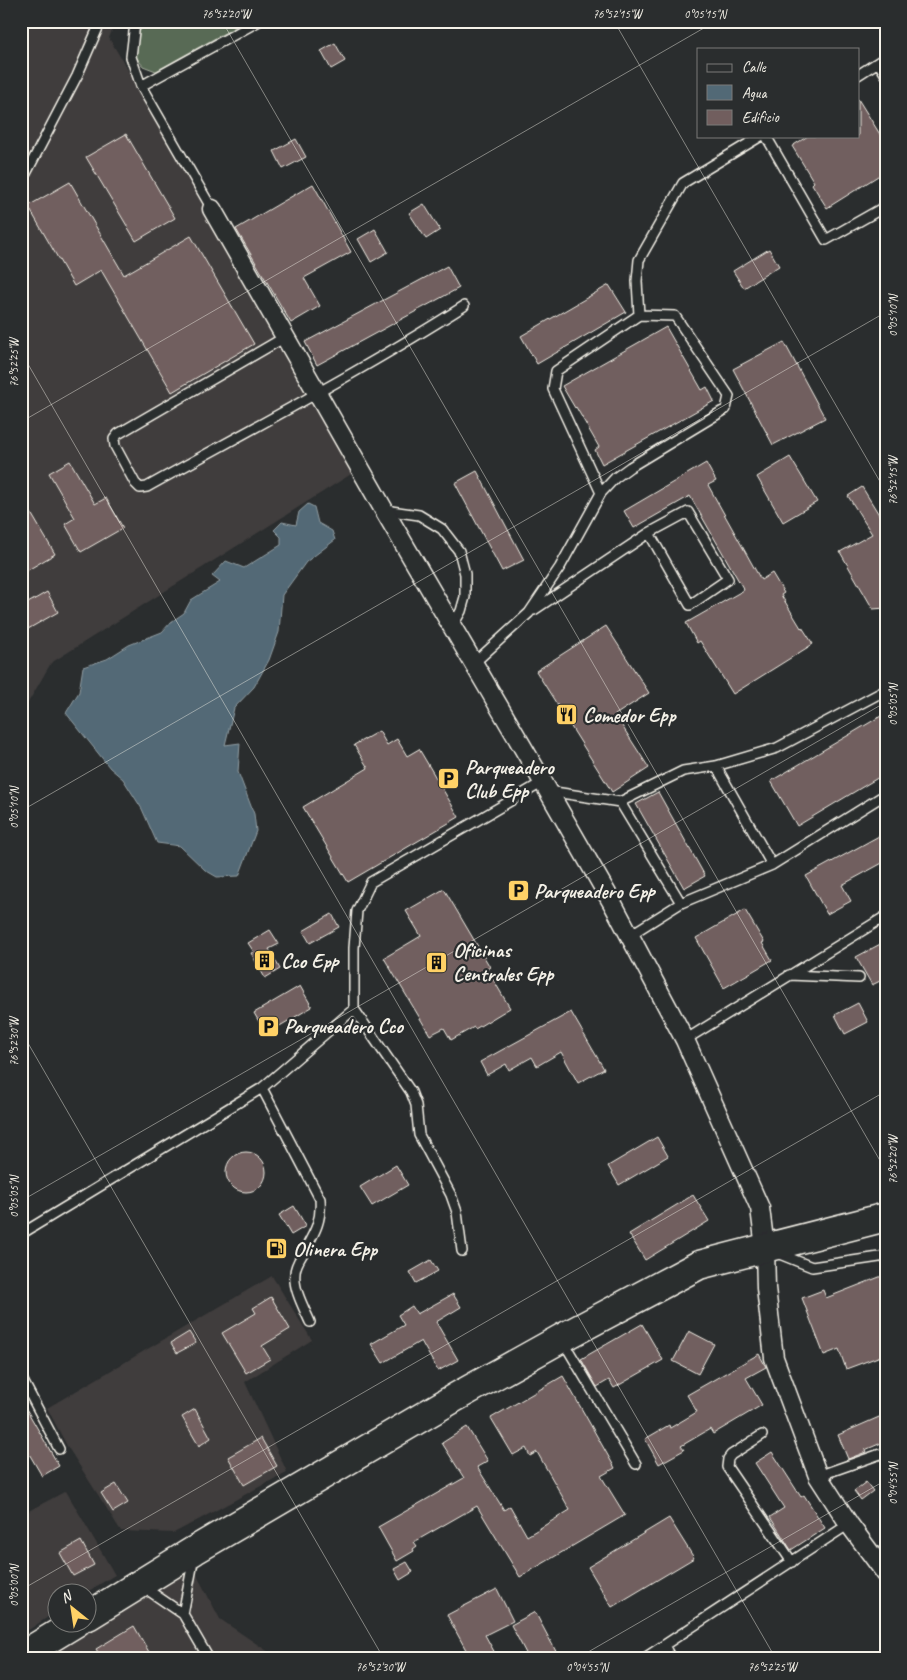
<svg xmlns="http://www.w3.org/2000/svg" width="907" height="1680" font-family="Caveat,sans-serif">
	<style>
		.built { fill: #3f3c3c }
		.green { fill: #586a54; stroke: #a6ae9e }
		.water { fill: #526976; stroke: #939fa4 }
		.building { fill: #715e5e; stroke: #f4f1e8 }
		.lines { fill: none; stroke-linecap: round; stroke-linejoin: round }
		.lane-casing { stroke: #f4f1e8; stroke-width: 12 }
		.street-casing { stroke: #f4f1e8; stroke-width: 21 }
		.highway-casing { stroke: #f4f1e8; stroke-width: 31 }
		.lane { stroke: #2a2d2e; stroke-width: 9 }
		.street { stroke: #2a2d2e; stroke-width: 18 }
		.highway { stroke: #2a2d2e; stroke-width: 28 }
		.ticks { fill: none; stroke: #f4f1e8; stroke-width: 1; stroke-opacity: 0.45 }
		.labels { text-anchor: middle; stroke-width: 4.5; stroke-linejoin: round; paint-order: stroke }
		.poi-label { font-size: 21px; font-weight: bold; fill: #f4f1e8; stroke: #2a2d2e; text-anchor: start }
		.neatline { fill: none; stroke: #f4f1e8; stroke-width: 2 }
		.ticks-label { font-size: 12px; text-anchor: middle; fill: #f4f1e8 }
	</style>
	<rect width="100%" height="100%" fill="#2a2d2e"/>
	<filter id="ink" filterUnits="userSpaceOnUse"><feTurbulence type="fractalNoise" baseFrequency=".02" numOctaves="2"/><feDisplacementMap in="SourceGraphic" scale="10" xChannelSelector="R" yChannelSelector="G"/><feConvolveMatrix kernelMatrix="1 2 1 2 8 2 1 2 1" color-interpolation-filters="sRGB"/></filter>
	<g filter="url(#ink)">
		<!-- built -->
		<path class="built" d="M21,21H116L109,38L364,466L51,663L21,715Z
			M272,1276L312,1340L245,1382L287,1472L174,1533L121,1531L67,1446L47,1408Z
			M66,1491L115,1575L87,1592H58L57,1611L21,1635V1515Z
			M192,1566L220,1619L279,1659H37Z"/>
		<!-- green -->
		<path class="green" d="M153,21H246L156,71L143,66L136,57L135,46L140,30Z"/>
		<!-- water -->
		<path class="water" d="M308,504L314,507L318,523L332,531L335,540L306,562L282,595L279,632L269,660L254,687L234,708L225,745L240,743L238,772L254,814L256,831L239,876L217,877L205,870L180,846L157,843L142,809L123,779L110,768L66,713L79,692L83,667L107,659L129,645L162,632L171,622L184,613L191,600L220,582L212,576L226,561L244,568L281,545V537L274,530L282,522L296,525L299,512Z"/>
		<!-- building -->
		<path class="building" d="M335,43L345,61L331,69L321,51Z
			M858,99L886,144V171L827,208L812,184L814,182L792,146L808,136H858Z
			M126,134L175,218L136,241L86,157Z
			M296,139L306,157L283,169L274,151Z
			M70,182L124,275L191,236L254,344L172,392L101,270L74,286L28,206Z
			M313,184L351,252L304,278L320,306L291,323L236,229Z
			M424,204L440,230L426,239L409,213Z
			M375,229L388,252L371,262L358,239Z
			M769,249L779,266L744,288L733,271Z
			M447,266L459,288L317,365L305,342Z
			M609,285L626,312L537,364L521,336Z
			M666,327L702,390L707,387L714,401L602,464L595,450L599,447L576,407L575,408L562,386Z
			M784,342L825,418L773,445L733,369Z
			M790,457L817,502L783,522L757,477Z
			M70,461L95,504L106,498L123,528L81,552L65,524L75,518L49,473Z
			M706,463L716,481L708,485L761,580L772,573L784,593L781,595L801,628L802,627L813,644L733,694L700,641L697,643L686,623L744,590L690,496L634,528L624,511Z
			M477,471L524,560L502,571L455,483Z
			M862,487L886,526V608L873,609L840,552L872,534L848,496Z
			M21,496L55,554L21,574Z
			M47,592L58,612L28,629L21,618V607Z
			M606,626L649,693L615,715L649,768L612,792L536,671Z
			M886,713V773L797,826L771,781Z
			M379,731L387,745L397,739L407,756L419,749L459,817L348,882L303,807L368,768L354,745Z
			M658,792L705,876L684,888L636,804Z
			M879,836L886,847V861L842,885L851,901L827,914L806,876Z
			M444,889L490,967L487,969L510,1008L475,1029L474,1027L451,1040L444,1028L430,1035L384,958L421,936L406,911Z
			M745,910L764,942L762,943L772,960L724,988L696,938Z
			M332,914L339,927L310,943L303,931Z
			M270,930L279,944L269,949L280,969L265,978L251,953L254,952L248,943Z
			M886,941V978L872,985L856,957Z
			M300,986L312,1007L266,1034L254,1013Z
			M858,1003L868,1022L845,1034L835,1015Z
			M571,1012L604,1069L578,1083L561,1052L537,1066L532,1057L509,1070L506,1064L487,1075L480,1062Z
			M657,1137L668,1156L619,1185L608,1166Z
			M226 1172a20 20 0 1 1 40 0a20 20 0 1 1-40 0Z
			M396,1165L408,1185L372,1206L360,1187Z
			M693,1195L709,1221L645,1260L629,1234Z
			M294,1206L306,1226L291,1235L279,1215Z
			M431,1260L438,1271L416,1283L410,1272Z
			M882,1276L886,1285V1354L846,1369L839,1349L824,1355L802,1298L823,1290L826,1298Z
			M453,1294L461,1307L436,1322L458,1360L438,1371L421,1341L383,1363L371,1344L404,1325L398,1315L412,1306L417,1314Z
			M271,1297L290,1329L262,1346L270,1359L246,1373L222,1333L256,1313L253,1308Z
			M642,1324L663,1360L614,1388L609,1380L597,1387L581,1359Z
			M689,1331L714,1344L698,1374L673,1361Z
			M189,1332L196,1343L177,1353L171,1343Z
			M759,1354L766,1367L746,1378L762,1405L713,1434L710,1429L681,1446L684,1450L659,1464L645,1439L669,1425L670,1428L697,1412L687,1395Z
			M563,1376L615,1468L601,1476L625,1515L520,1577L477,1506L414,1542L417,1546L413,1549L414,1551L397,1561L378,1527L464,1478L442,1443L467,1427L488,1461L477,1467L504,1510L510,1506L527,1536L570,1510L537,1452L530,1456L526,1448L513,1455L491,1418Z
			M21,1400L59,1466L42,1476L21,1440Z
			M195,1409L211,1438L199,1446L182,1417Z
			M886,1414V1441L865,1450L866,1452L848,1459L838,1435Z
			M261,1438L277,1466L244,1485L228,1457Z
			M772,1452L801,1497L804,1495L825,1528L791,1550L770,1517L784,1508L755,1463Z
			M866,1482L873,1491L861,1500L854,1491Z
			M116,1484L128,1503L113,1512L101,1493Z
			M669,1518L694,1558L612,1607L588,1567Z
			M81,1541L94,1565L73,1576L60,1553Z
			M407,1562L413,1572L400,1580L394,1569Z
			M497,1589L513,1621L485,1635L496,1655L490,1659H471L447,1615Z
			M535,1612L560,1659H529L511,1625Z
			M134,1626L153,1659H102L96,1649Z"/>
		<g class="lines">
			<defs>
				<path id="lane" d="M136,21L135,23L131,57L141,86L212,209
					M878,62L886,75
					M858,75L886,57
					M141,86L259,21
					M766,136L826,240L886,206
					M21,183L77,76L101,21
					M639,315L637,281L639,260L683,183L761,136
					M285,337L118,434L114,439L115,446L135,483L140,488L147,487C253,428 362,371 464,306
					M384,510L419,515L442,529L459,551L465,574V597L461,611L452,627
					M534,610L649,533L688,512L728,579L690,605L649,533
					M473,664L529,613L560,567L601,493L615,478L630,467L726,409L729,396L675,316L639,315L556,371L553,389L601,493
					M716,766L772,865
					M548,791L620,802L683,771L716,766L777,748L886,690
					M620,802L681,903
					M630,935L681,903L772,865L886,794
					M789,975L859,978
					M354,1009L411,1092L416,1105L419,1135L451,1195L457,1212L462,1251
					M685,1040L886,916
					M262,1088L320,1199C322,1223 313,1235 302,1255C299,1260 295,1267 295,1273C293,1289 304,1308 310,1322
					M21,1234L262,1088L354,1009V948L357,911L371,882L543,782
					M777,1253L812,1267L886,1256
					M563,1341L636,1464
					M21,1377L59,1449
					M762,1435L731,1455L728,1459L727,1467L792,1562
					M818,1476L886,1452
					M142,1586L183,1614L209,1659
					M183,1614L194,1557
					M664,1645L671,1659
					M643,1659L849,1524"/>
				<path id="street" d="M212,209L384,510L543,782L614,906L685,1040L760,1208L765,1248L766,1288L774,1358L818,1476L849,1524L886,1574"/>
				<path id="highway" d="M88,1616L195,1550L456,1397L562,1338L699,1265L886,1217
					M21,1656L77,1622"/>
			</defs>
			<!-- lane casing -->
			<use href="#lane" class="lane-casing"/>
			<!-- street casing -->
			<use href="#street" class="street-casing"/>
			<!-- highway casing -->
			<use href="#highway" class="highway-casing"/>
			<!-- lane -->
			<use href="#lane" class="lane"/>
			<!-- street -->
			<use href="#street" class="street"/>
			<!-- highway -->
			<use href="#highway" class="highway"/>
		</g>
	</g>
	<!-- ticks -->
	<path class="ticks" d="M222,21L886,1171M614,21L886,492M21,33L42,21M21,352L776,1659M21,422L716,21M21,811L886,312M21,1031L384,1659M21,1201L886,702M21,1590L886,1091M576,1659L886,1480"/>
	<!-- icons -->
	<defs>
		<symbol id="restaurant-square" viewBox="-11 -11 22 22"><rect x="-9" y="-9" width="18" height="18" rx="4" fill="#ffd166" stroke="#2a2d2e"/><path d="M-5-6h1v4h1v-4h1v4h1v-4h1v5L-1.5 .5V6h-2V.5L-5-1ZM5-6V6H3V1.5H1.5Q1.5-4 5-6Z" fill="#111"/></symbol>
		<symbol id="parking-square" viewBox="-11 -11 22 22"><rect x="-9" y="-9" width="18" height="18" rx="4" fill="#ffd166" stroke="#2a2d2e"/><path d="M-3.5-5.5H1a3.5 3.5 0 0 1 0 7H-1V5.5H-3.5ZM-1-3.4V-.6H.8a1.4 1.4 0 0 0 0-2.8Z" fill="#111"/></symbol>
		<symbol id="building-square" viewBox="-11 -11 22 22"><rect x="-9" y="-9" width="18" height="18" rx="4" fill="#ffd166" stroke="#2a2d2e"/><path d="M-4-6H4V6H1V3H-1V6H-4ZM-2.5-4.3h1.7v1.8h-1.7ZM.8-4.3h1.7v1.8H.8ZM-2.5-1h1.7V.8h-1.7ZM.8-1h1.7V.8H.8Z" fill="#111"/></symbol>
		<symbol id="fuel-square" viewBox="-11 -11 22 22"><rect x="-9" y="-9" width="18" height="18" rx="4" fill="#ffd166" stroke="#2a2d2e"/><path d="M-5.5-6h7V0h2V4h1.3V-2.5L3-4.5l.8-.8L6-3V5H2.5V1h-1V6h-7ZM-4.2-4.7v3.2H.2V-4.7Z" fill="#111"/></symbol>
	</defs>
	<g fill-rule="evenodd">
		<use href="#restaurant-square" x="554" y="702" width="25" height="25"/>
		<use href="#parking-square" x="436" y="766" width="25" height="25"/>
		<use href="#parking-square" x="506" y="878" width="25" height="25"/>
		<use href="#building-square" x="252" y="948" width="25" height="25"/>
		<use href="#building-square" x="424" y="950" width="25" height="25"/>
		<use href="#parking-square" x="256" y="1014" width="25" height="25"/>
		<use href="#fuel-square" x="264" y="1236" width="25" height="25"/>
	</g>
	<g class="labels">
		<!-- poi labels -->
		<g class="poi-label">
			<text x="583" y="722">Comedor Epp</text>
			<text x="465" y="774">Parqueadero<tspan x="465" dy="24">Club Epp</tspan></text>
			<text x="534" y="898">Parqueadero Epp</text>
			<text x="453" y="957">Oficinas<tspan x="453" dy="24">Centrales Epp</tspan></text>
			<text x="281" y="968">Cco Epp</text>
			<text x="284" y="1033">Parqueadero Cco</text>
			<text x="293" y="1256">Olinera Epp</text>
		</g>
	</g>
	<!-- margin -->
	<rect width="907" height="1680" fill="none" stroke="#2a2d2e" stroke-width="55"/>
	<!-- legend -->
	<rect x="697" y="48" width="162" height="90" fill="#2a2d2e" stroke="#7b7b78"/>
	<rect x="707" y="64" width="25" height="8" fill="#2a2d2e" stroke="#7b7b78"/>
	<text x="742" y="72" font-size="15" fill="#f4f1e8">Calle</text>
	<rect x="707" y="85" width="25" height="15" fill="#526976" stroke="#7b7b78"/>
	<text x="742" y="98" font-size="15" fill="#f4f1e8">Agua</text>
	<rect x="707" y="110" width="25" height="15" fill="#715e5e" stroke="#7b7b78"/>
	<text x="742" y="122" font-size="15" fill="#f4f1e8">Edificio</text>
	<!-- north arrow -->
	<g transform="translate(72 1608) rotate(330)"><circle r="24" fill="#2a2d2e" stroke="#7b7b78"/>
	<path d="M0-4L9 19L0 12L-9 19Z" fill="#ffd166"/>
	<text y="-8" font-size="14" font-weight="bold" text-anchor="middle" fill="#f4f1e8">N</text>
	</g>
	<rect x="28" y="28" width="852" height="1624" class="neatline"/>
	<g class="ticks-label">
		<text x="226" y="18">76°52'20"W</text>
		<text x="617" y="18">76°52'15"W</text>
		<text x="705" y="18">0°05'15"N</text>
		<text transform="translate(893 316) rotate(-90)" y="4">0°05'10"N</text>
		<text transform="translate(14 363) rotate(-90)" y="4">76°52'25"W</text>
		<text transform="translate(893 481) rotate(-90)" y="4">76°52'15"W</text>
		<text transform="translate(893 705) rotate(-90)" y="4">0°05'05"N</text>
		<text transform="translate(14 808) rotate(-90)" y="4">0°05'10"N</text>
		<text transform="translate(14 1042) rotate(-90)" y="4">76°52'30"W</text>
		<text transform="translate(893 1160) rotate(-90)" y="4">76°52'20"W</text>
		<text transform="translate(14 1197) rotate(-90)" y="4">0°05'05"N</text>
		<text transform="translate(893 1484) rotate(-90)" y="4">0°04'55"N</text>
		<text transform="translate(14 1586) rotate(-90)" y="4">0°05'00"N</text>
		<text x="380" y="1671">76°52'30"W</text>
		<text x="587" y="1671">0°04'55"N</text>
		<text x="772" y="1671">76°52'25"W</text>
	</g>
</svg>
